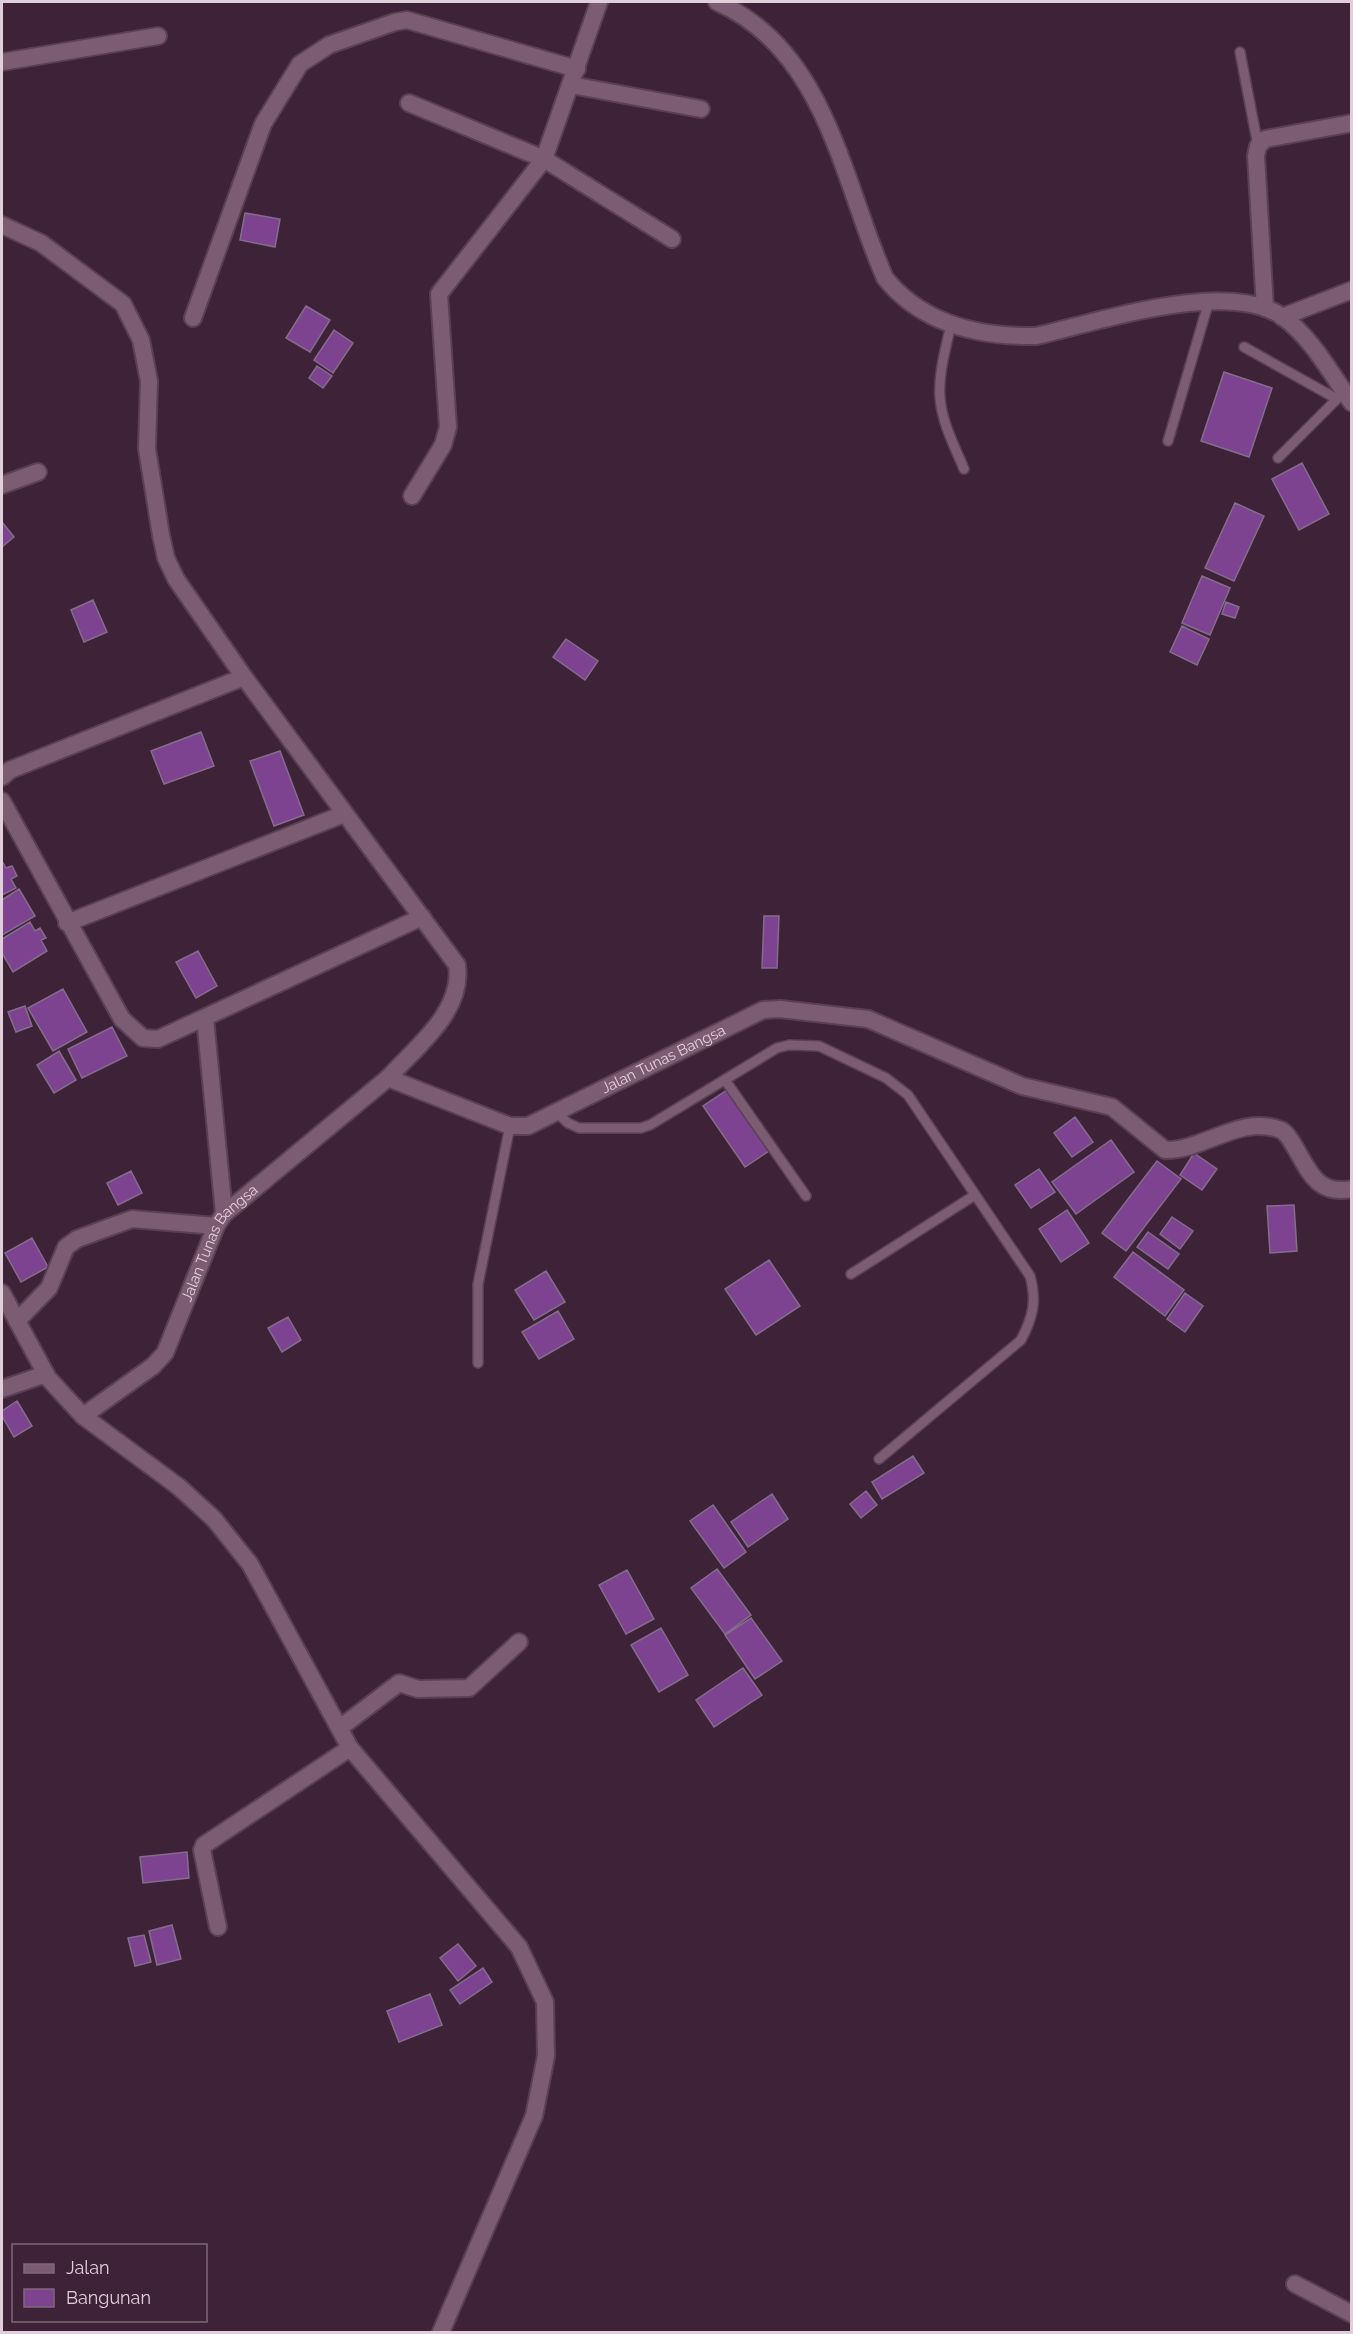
<svg xmlns="http://www.w3.org/2000/svg" width="1353" height="2334" font-family="Raleway,sans-serif">
	<style>
		.building { fill: #7d4391; stroke: #836d8c; stroke-width: 1.5 }
		.lines { fill: none; stroke-linecap: round; stroke-linejoin: round }
		.service-casing { stroke: #594153; stroke-width: 12 }
		.minor-casing { stroke: #594153; stroke-width: 20 }
		.service { stroke: #7c5c73; stroke-width: 9 }
		.minor { stroke: #7c5c73; stroke-width: 16 }
		.labels { text-anchor: middle; stroke-width: 6; stroke-linejoin: round; paint-order: stroke }
		.street-label { font-size: 15px; fill: #e1cedb; stroke: #3e2237 }
	</style>
	<rect width="100%" height="100%" fill="#3e2237"/>
	<!-- building -->
	<path class="building" d="M245,213L280,219L275,247L240,240Z
		M306,306L330,320L310,352L286,338Z
		M334,330L353,343L333,373L314,360Z
		M317,366L332,376L323,388L309,378Z
		M1224,372L1272,388L1249,457L1201,441Z
		M1302,463L1329,514L1299,530L1272,479Z
		M1235,503L1264,516L1234,581L1205,568Z
		M2,522L14,537L2,547Z
		M1202,576L1230,588L1210,635L1182,623Z
		M93,600L107,632L84,642L71,610Z
		M1226,602L1239,607L1235,618L1222,614Z
		M1182,626L1209,639L1197,665L1170,652Z
		M566,639L598,661L585,680L553,657Z
		M201,732L214,766L164,784L151,751Z
		M280,751L304,815L274,826L250,761Z
		M2,861L6,868L12,866L17,876L11,879L16,888L2,895Z
		M19,889L35,916L2,935V900Z
		M764,916H779L777,968H762Z
		M30,922L35,931L40,928L46,938L41,940L47,951L13,972L2,953V939Z
		M198,951L217,986L196,998L176,962Z
		M63,989L87,1032L53,1051L28,1008Z
		M25,1006L32,1026L16,1032L8,1012Z
		M112,1027L127,1056L82,1078L68,1049Z
		M59,1051L76,1080L54,1093L37,1065Z
		M730,1088L772,1149L745,1167L703,1106Z
		M1075,1117L1093,1142L1072,1157L1054,1133Z
		M1111,1140L1134,1172L1076,1214L1052,1182Z
		M1194,1153L1217,1169L1202,1190L1180,1175Z
		M1157,1161L1181,1179L1126,1251L1102,1233Z
		M1039,1169L1055,1192L1031,1208L1015,1185Z
		M131,1171L142,1193L118,1205L107,1183Z
		M1294,1205L1297,1251L1270,1253L1267,1206Z
		M1067,1210L1089,1243L1061,1262L1039,1229Z
		M1172,1217L1193,1231L1180,1249L1160,1234Z
		M1148,1232L1179,1254L1168,1269L1137,1247Z
		M32,1238L48,1267L21,1282L5,1253Z
		M1133,1252L1184,1290L1165,1316L1114,1277Z
		M769,1260L800,1306L756,1335L725,1289Z
		M546,1271L565,1302L534,1320L515,1290Z
		M1185,1293L1203,1306L1185,1332L1167,1319Z
		M558,1311L574,1339L539,1359L522,1332Z
		M288,1317L301,1340L282,1352L268,1328Z
		M17,1401L32,1426L14,1437L2,1416V1411Z
		M913,1456L924,1473L882,1499L872,1482Z
		M866,1491L877,1505L861,1518L850,1504Z
		M772,1494L788,1519L748,1547L731,1522Z
		M713,1505L746,1552L724,1568L690,1521Z
		M717,1569L751,1615L725,1634L691,1588Z
		M627,1570L654,1619L626,1634L599,1585Z
		M751,1618L782,1661L755,1679L725,1635Z
		M661,1628L688,1675L659,1692L631,1645Z
		M743,1668L762,1695L714,1727L696,1700Z
		M187,1852L189,1878L143,1883L140,1857Z
		M172,1925L181,1959L157,1965L149,1931Z
		M144,1935L151,1962L135,1966L128,1938Z
		M458,1944L476,1966L458,1981L440,1958Z
		M483,1968L492,1982L460,2004L450,1990Z
		M430,1994L442,2025L399,2042L387,2011Z"/>
	<g class="lines">
		<defs>
			<path id="service" d="M1240,52L1258,146
				M951,324C946,348 938,374 940,398C942,423 955,447 964,469
				M1244,347L1337,399
				M1168,441L1209,301
				M1278,458L1340,396
				M725,1080L806,1196
				M557,1113L568,1123L579,1128H641L650,1125L777,1048L789,1045L819,1046L886,1078L908,1095L1030,1276C1037,1301 1033,1317 1021,1340L879,1459
				M851,1274L975,1195
				M478,1363V1284L510,1126"/>
			<g id="minor">
				<path d="M717,2C826,50 842,180 885,278C922,324 980,337 1036,336C1098,322 1228,278 1283,317C1312,338 1331,374 1352,403"/>
				<path d="M2,62L158,36"/>
				<path d="M571,85L701,109"/>
				<path d="M409,103L544,159L672,239"/>
				<path d="M2,225L41,243L123,304L141,340L149,381L147,449L161,535L166,558L176,579L244,677L457,965C464,1011 416,1047 388,1078"/>
				<path d="M1265,308L1256,156L1258,146L1265,139L1352,123"/>
				<path d="M1282,317L1352,290"/>
				<path d="M193,318L263,124L300,64L329,45L395,22L407,20L577,69"/>
				<path d="M2,485L38,472"/>
				<path d="M412,496L443,445L448,427L439,294L544,159L599,2"/>
				<path d="M2,777L10,770L244,677"/>
				<path d="M2,801L122,1019L143,1038L158,1039L422,917"/>
				<path d="M67,923L344,814"/>
				<path d="M205,1018L224,1214"/>
				<path d="M2,1293L48,1378L83,1416L179,1487L214,1519L250,1564L350,1748L519,1947L545,2002L546,2056L534,2116L441,2332"/>
				<path d="M17,1321L49,1288L66,1247L77,1239L132,1219L216,1226"/>
				<path d="M2,1389L46,1374"/>
				<path id="s1" d="M83,1416L153,1366L165,1353L216,1226L224,1214L388,1078L510,1126H528L763,1010L780,1009L868,1019L1022,1086L1112,1107L1165,1150C1204,1151 1240,1114 1281,1130C1287,1133 1289,1138 1293,1144C1309,1170 1316,1196 1352,1189"/>
				<path d="M341,1727L399,1683L418,1689L469,1688L519,1642"/>
				<path d="M218,1927L202,1850L204,1845L350,1748"/>
				<path d="M1295,2284L1352,2314"/>
			</g>
		</defs>
		<!-- service casing -->
		<use href="#service" class="service-casing"/>
		<!-- minor casing -->
		<use href="#minor" class="minor-casing"/>
		<!-- service -->
		<use href="#service" class="service"/>
		<!-- minor -->
		<use href="#minor" class="minor"/>
	</g>
	<g class="labels">
		<!-- street labels -->
		<g class="street-label">
			<text dy="5" stroke="none"><textPath href="#s1" startOffset="768">Jalan Tunas Bangsa</textPath></text>
			<text dy="5" stroke="none"><textPath href="#s1" startOffset="228">Jalan Tunas Bangsa</textPath></text>
		</g>
	</g>
	<!-- border -->
	<rect width="1353" height="2334" fill="none" stroke="#e1cedb" stroke-width="6"/>
	<!-- legend -->
	<rect x="12" y="2244" width="195" height="78" fill="#3e2237" stroke="#7f6779" stroke-width="1.5"/>
	<rect x="24" y="2264" width="30" height="9" fill="#7c5c73" stroke="#7f6779" stroke-width="1.5"/>
	<text x="66" y="2274" font-size="18" fill="#e1cedb">Jalan</text>
	<rect x="24" y="2289" width="30" height="18" fill="#7d4391" stroke="#7f6779" stroke-width="1.5"/>
	<text x="66" y="2304" font-size="18" fill="#e1cedb">Bangunan</text>
</svg>
